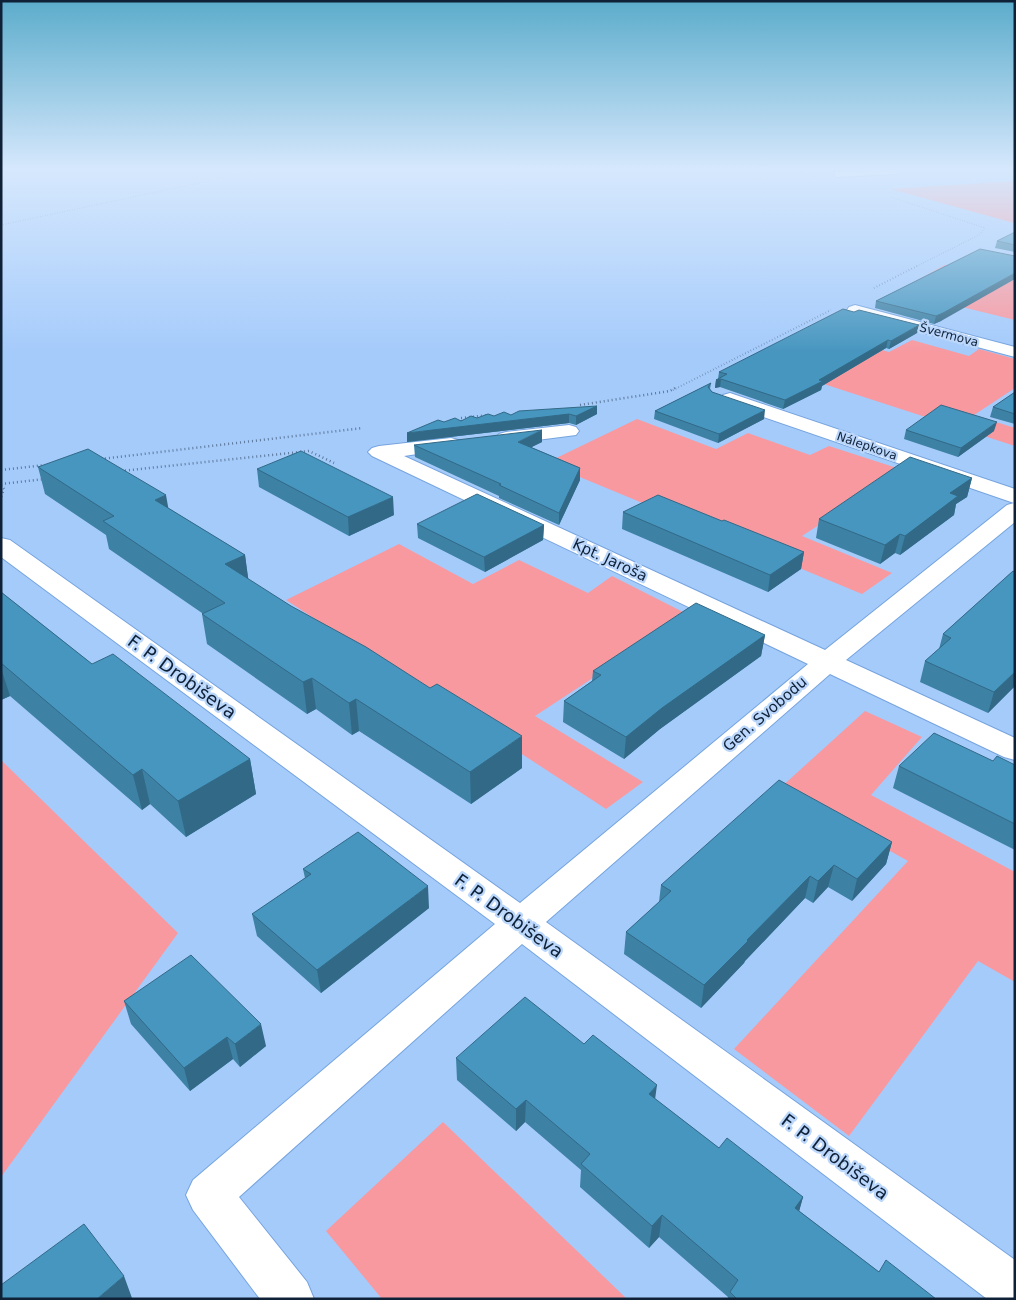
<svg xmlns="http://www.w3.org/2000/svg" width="1016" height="1300" font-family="'DejaVu Sans',sans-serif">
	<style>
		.green { fill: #f899a0 }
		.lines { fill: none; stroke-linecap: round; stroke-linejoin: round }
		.street-casing { stroke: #76a4de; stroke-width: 2 }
		.path-far2 { stroke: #5c789b; stroke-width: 1; stroke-dasharray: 0.5 2; stroke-linecap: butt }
		.path-far1 { stroke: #5c789b; stroke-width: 2; stroke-dasharray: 0.5 2.5; stroke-linecap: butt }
		.path { stroke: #5c789b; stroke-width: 2.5; stroke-dasharray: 1 3; stroke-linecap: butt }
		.street { fill: #fff; fill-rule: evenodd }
		.wall { fill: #3d81a5 }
		.shaded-wall { fill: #326986 }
		.building { fill: #4796c0; stroke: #326986 }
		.labels { text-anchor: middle; stroke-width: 4.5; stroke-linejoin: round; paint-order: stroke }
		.far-street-label { font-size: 12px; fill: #0f2137; stroke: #bbd7fc }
		.street-label { font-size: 15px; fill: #0f2137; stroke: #bbd7fc }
		.near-street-label { font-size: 18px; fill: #0f2137; stroke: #bbd7fc }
	</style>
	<rect width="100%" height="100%" fill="#a5cbfb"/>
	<!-- green -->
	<path class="green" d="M1015,181L1014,223L891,189Z
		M945,265L1015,281V320L897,291Z
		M819,333L889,352L912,340L969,356L979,349L1015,359V388L974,415L1015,428V446L762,364Z
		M637,419L716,449L748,433L810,455L829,446L903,470L802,536L892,573L862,594L546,463Z
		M399,544L473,584L519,560L588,593L612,576L689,615L535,716L643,782L606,809L286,600Z
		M865,711L922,737L871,795L1015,872V982L978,961L849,1136L734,1049L908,861L779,789Z
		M2,761L178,933L1,1177V762Z
		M443,1122L627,1299H382L326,1231Z"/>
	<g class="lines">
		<defs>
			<path id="street" d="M841,170H902L896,174L836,177L834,174L836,171Z
				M855,305L1015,347V357L849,313L847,310L849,307Z
				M730,393L1015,489V522L846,660L1015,738V760L1004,757L830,674L546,922L1015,1260V1299H987L522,944L239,1197L307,1282L314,1299H260L193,1210L186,1195L193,1180L495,924L1,557V538L10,540L520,903L808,664L372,456L368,452L372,448L379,446L451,438L458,440L461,444L458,448L404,456L825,650L1007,505L1014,503L723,403L720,399L723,395Z
				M569,425L576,427L579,431L576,435L506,444L499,442L496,438L499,434L506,432Z"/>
		</defs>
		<!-- street casing -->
		<use href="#street" class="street-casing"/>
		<!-- path-far2 -->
		<path class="path-far2" d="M793,170L817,177
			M891,197L985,228L979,235L915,267
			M1,225L260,170"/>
		<!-- path-far1 -->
		<path class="path-far1" d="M874,288L917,266
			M673,390L831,310"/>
		<!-- path -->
		<path class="path" d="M580,405L670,391L675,388
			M461,418L489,415
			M101,459L363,428
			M1,470L45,465
			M121,471L309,451L334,463
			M1,484L45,479
			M1,485L4,489L1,497"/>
		<!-- street -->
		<use href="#street" class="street"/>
	</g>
	<!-- wall -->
	<path class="wall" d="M1015,232V252L995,248L997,241Z
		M980,249L941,321L934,324L875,308L876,301Z
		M917,333L889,349L886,348L822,386L821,390L783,409L720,387L715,388L716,380L718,379L719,372Z
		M711,383L710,389L712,392L764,419L718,443L654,419L655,411Z
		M1015,392V424L990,417L993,407Z
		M597,406V414L576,425L569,423L407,442L444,422Z
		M906,430L994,431L958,457L904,439Z
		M542,442L531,447L580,468V480L559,525L499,498V496L415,457L414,445Z
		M38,467L168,508L245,555L248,579L522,768L471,804L359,731L352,735L316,709L307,714L207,644L202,614V613L109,549L106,535L45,494Z
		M257,469L394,515L349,536L259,487Z
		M972,478L967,497L956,504L954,515L900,555L895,553L880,564L816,538L819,519Z
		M623,512L804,552L801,569L768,592L622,529Z
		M417,524L544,525L543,540L485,572L418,538Z
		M1013,571L1015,686L988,713L920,682L925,661L939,649L943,634Z
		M1,592L92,664L250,759L256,794L186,837L150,804L142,810L10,696L1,700Z
		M765,635L761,656L660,729L624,759L563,722L564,701L592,681L593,671Z
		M993,761L1015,765V850L893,788L899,766Z
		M892,842L886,864L852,901L828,887L813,903L805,898L745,961L744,963L701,1008L624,954L626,932L659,902L661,885Z
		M303,869L429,908L321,993L257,936L252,914L305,878Z
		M124,1001L266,1046L240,1067L233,1059L190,1091L131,1024Z
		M456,1058L655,1099L719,1148L803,1197L799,1211L879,1272L936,1299H728V1297L659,1237L649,1248L580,1187L581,1170L525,1122L516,1131L457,1080Z"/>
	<!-- shaded-wall -->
	<path class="shaded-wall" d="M1015,273V279L941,321L934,324L936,316Z
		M919,325L917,333L889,349L891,341Z
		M888,340L886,348L822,386L821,390L783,409L785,400Z
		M721,379L720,387L715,388L716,380Z
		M597,406V414L576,425V416Z
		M765,410L764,419L718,443L719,434Z
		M569,414V423L407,442V433Z
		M997,422L994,431L958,457L961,448Z
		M542,430V442L518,454V442Z
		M580,468V480L559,525V513Z
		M972,478L967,497L956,504L954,515L900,555L905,536L950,493Z
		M166,495L171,523L155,500Z
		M393,497L394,515L349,536L348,517Z
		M544,525L543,540L485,572L484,557Z
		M900,534L895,553L880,564L885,545Z
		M804,552L801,569L768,592L770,575Z
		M245,555L249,584L225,564Z
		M765,635L761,656L660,729L624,759L626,737L662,708Z
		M1,668L10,696L1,700Z
		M1015,672V686L988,713L994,692Z
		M312,678L316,709L307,714L303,682Z
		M356,699L359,731L352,735L349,703Z
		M522,736V768L471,804L470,772Z
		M250,759L256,794L186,837L178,801Z
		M142,769L150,804L142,810L133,775Z
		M892,842L886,864L852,901L857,879Z
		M834,865L828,887L813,903L818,881Z
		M810,876L805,898L745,961L744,963L701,1008L704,985L747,940Z
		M428,886L429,908L321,993L317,970Z
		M261,1024L266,1046L240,1067L235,1044Z
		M227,1037L233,1059L190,1091L184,1068Z
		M657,1085L654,1107L649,1094Z
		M526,1100L525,1122L516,1131V1109Z
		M803,1197L797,1219L795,1208Z
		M662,1215L659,1237L649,1248L652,1226Z
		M124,1276L132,1298L131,1299H97Z"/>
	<!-- building -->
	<path class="building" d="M1015,232V245L997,241Z
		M980,249L1015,256V273L943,313L936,316L876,301Z
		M843,309L854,312L859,310L919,325L891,341L888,340L819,380L823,381L785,400L721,379L716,380L727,374L719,372Z
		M711,383L708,387L712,392L765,410L719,434L655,411Z
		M1015,392V414L993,407Z
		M941,405L997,422L961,448L906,430Z
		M597,406L576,416L569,414L407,433L438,420L444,422L455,418L461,421L471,416L477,418L488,414L494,416L504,412L511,415L519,411Z
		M542,430L518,442L580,468L559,513L499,485L501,484L414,445Z
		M88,449L166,495L155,500L245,555L225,564L291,606L366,647L430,688L437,684L522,736L470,772L356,699L349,703L312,678L303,682L202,614L225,603L103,521L114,516L38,467Z
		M301,451L393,497L348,517L257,469Z
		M910,457L972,478L950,493L958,496L905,536L900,534L885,545L819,519Z
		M477,494L544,525L484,557L417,524Z
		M658,495L722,521L724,520L804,552L770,575L623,512Z
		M1013,571L1015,572V672L994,692L925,661L951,638L943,634Z
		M1,592L92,664L113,654L250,759L178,801L142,769L133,775L1,663Z
		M696,603L765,635L662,708L626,737L564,701L601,675L593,671Z
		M934,733L993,761L997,756L1015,765V824L899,766Z
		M779,780L892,842L857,879L834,865L818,881L810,876L747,940L748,941L704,985L626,932L671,891L661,885Z
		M358,832L428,886L317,970L252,914L311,874L303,869Z
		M191,955L261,1024L235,1044L227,1037L184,1068L124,1001Z
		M525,997L584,1044L593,1035L657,1085L649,1094L719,1148L727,1138L803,1197L795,1208L879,1272L886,1260L936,1299H737L730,1292L738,1280L662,1215L652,1226L581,1164L590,1154L526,1100L516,1109L456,1058Z
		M84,1224L124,1276L97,1299H1V1285Z"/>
	<!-- sky -->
	<linearGradient id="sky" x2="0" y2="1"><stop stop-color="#5baccb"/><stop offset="0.48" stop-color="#d6e8fd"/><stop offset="1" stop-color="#d6e8fd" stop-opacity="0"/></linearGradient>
	<rect width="1016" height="352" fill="url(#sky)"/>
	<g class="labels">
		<!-- far-street labels -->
		<g class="far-street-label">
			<text transform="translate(949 335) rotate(15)" y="4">Švermova</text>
			<text transform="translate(867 446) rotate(19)" y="4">Nálepkova</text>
		</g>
		<!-- street labels -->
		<g class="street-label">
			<text transform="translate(610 560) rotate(25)" y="5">Kpt. Jaroša</text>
			<text transform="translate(765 714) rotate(-41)" y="5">Gen. Svobodu</text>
		</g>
		<!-- near-street labels -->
		<g class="near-street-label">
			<text transform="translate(182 677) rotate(36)" y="6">F. P. Drobiševa</text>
			<text transform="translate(509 916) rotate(36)" y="6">F. P. Drobiševa</text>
			<text transform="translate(835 1157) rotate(37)" y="6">F. P. Drobiševa</text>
		</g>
	</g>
	<!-- border -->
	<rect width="1016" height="1300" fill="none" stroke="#0f2137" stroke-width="5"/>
</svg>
